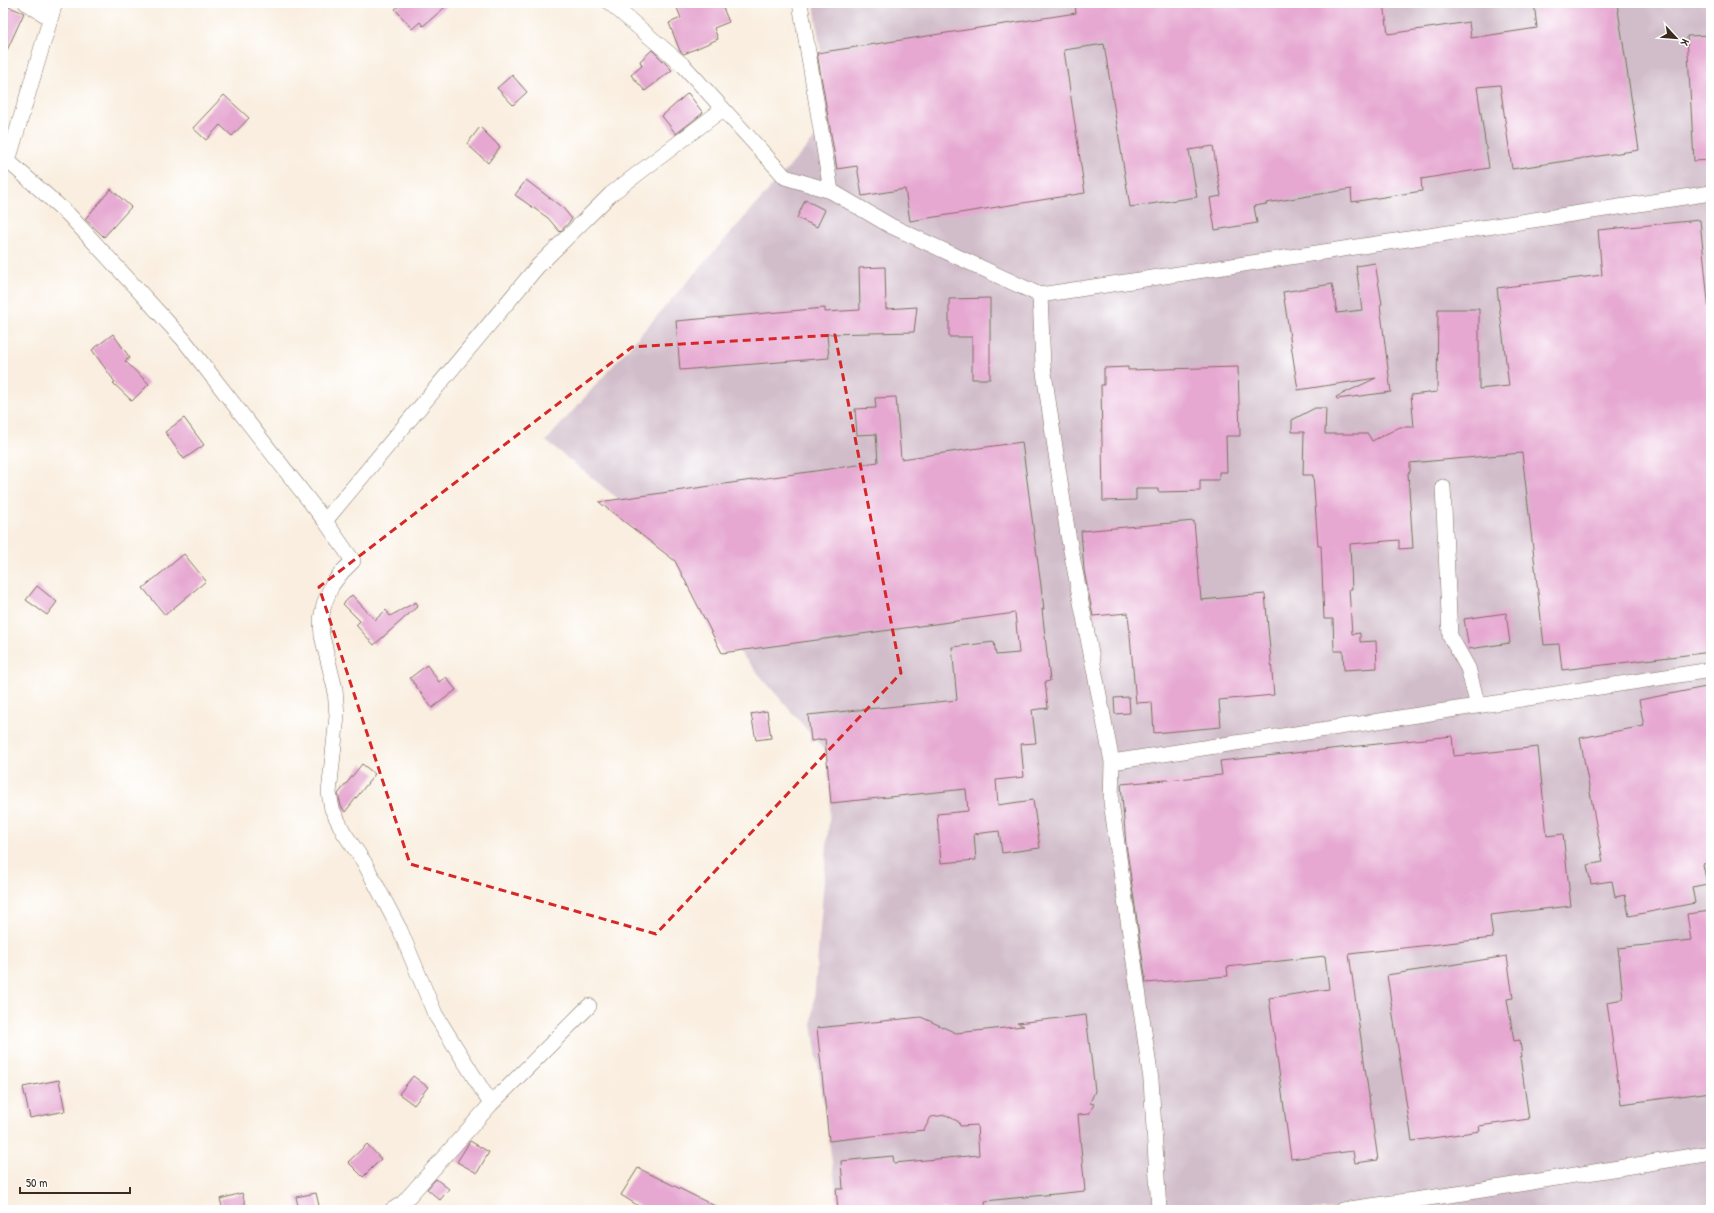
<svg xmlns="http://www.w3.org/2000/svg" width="1714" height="1213" font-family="'Patrick Hand',sans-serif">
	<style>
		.industrial { fill: #d1bdca }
		.building { fill: #e6a8d1 }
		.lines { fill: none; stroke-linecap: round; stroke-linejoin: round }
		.minor-casing { stroke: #7e6f62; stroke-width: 16 }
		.minor { stroke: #fff; stroke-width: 15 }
		.marked { fill: none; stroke: #d62828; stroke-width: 3; stroke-dasharray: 8 5; stroke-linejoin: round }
	</style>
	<rect width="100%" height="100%" fill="#fff"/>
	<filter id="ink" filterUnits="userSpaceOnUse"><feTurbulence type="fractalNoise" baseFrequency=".025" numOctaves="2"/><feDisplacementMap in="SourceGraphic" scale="8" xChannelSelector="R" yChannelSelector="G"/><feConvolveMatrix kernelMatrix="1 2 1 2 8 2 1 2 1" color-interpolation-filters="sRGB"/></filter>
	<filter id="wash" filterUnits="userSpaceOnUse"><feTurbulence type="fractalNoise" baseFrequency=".012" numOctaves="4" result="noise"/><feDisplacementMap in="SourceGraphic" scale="16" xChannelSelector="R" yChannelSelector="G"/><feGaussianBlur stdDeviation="0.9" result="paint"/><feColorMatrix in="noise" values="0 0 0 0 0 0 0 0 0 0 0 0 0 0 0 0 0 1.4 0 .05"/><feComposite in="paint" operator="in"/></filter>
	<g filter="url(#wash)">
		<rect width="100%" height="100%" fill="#f9eedf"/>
		<!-- industrial -->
		<path class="industrial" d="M814,3H1711V1210H839L812,1024L834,761L730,641L692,558L546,441L830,121Z"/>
		<g id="blocks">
			<!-- building -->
			<path class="building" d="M403,3H450L423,26L420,22L412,29L395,9Z
				M675,3H721L729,22L714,28L718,39L684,54L680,51L669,23L681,18Z
				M1075,3H1384L1388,34L1469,22L1471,38L1537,28L1534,3H1617L1639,150L1512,169L1500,85L1477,87L1489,168L1421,179L1422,191L1352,202L1351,189L1266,203L1267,204L1254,206L1257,223L1215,230L1210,198L1221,196L1213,146L1189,150L1197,197L1130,207L1104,44L1064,50L1085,193L910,221L905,189L862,196L857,166L837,169L817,53L1076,13Z
				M7,6L24,13L3,59V16Z
				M1711,35V160L1694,161L1687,36Z
				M652,50L672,70L645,91L631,75L642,66L640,61Z
				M512,75L527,92L513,105L497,88Z
				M688,93L703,113L676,134L662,116Z
				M224,95L249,118L232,136L220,125L206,140L193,128Z
				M480,127L500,147L488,163L467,144Z
				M526,180L563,208L572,219L560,232L548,218L515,195Z
				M111,189L131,207L104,237L85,219Z
				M805,200L825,210L817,227L797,218Z
				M1700,220L1711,332V652L1562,670L1559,644L1544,645L1522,453L1410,463V472L1408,473L1413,548L1399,549V540L1350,544L1352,589H1349L1352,634L1360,633V642L1376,641L1377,668L1344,670L1343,651H1334L1333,619H1324L1321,546H1318L1313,475H1303L1304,432H1292V420L1315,408H1326L1325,434H1368L1372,441L1400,427H1414L1411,395L1437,392L1438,309H1479V389L1509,386L1497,288L1602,275L1598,230Z
				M1375,263L1382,304L1380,305L1391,392L1337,399L1336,397L1376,378L1298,390L1283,292L1332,284L1337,313L1362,310L1356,266Z
				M885,267L886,309L917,307L914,332L827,334L829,358L680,370L676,321L825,308V312L860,310L859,268Z
				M990,298V379H972V337H949V299Z
				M113,334L130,358L125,361L149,384L132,401L113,383L115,382L92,350Z
				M1128,367V370L1238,367L1240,436H1226L1227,472H1219V480H1200V491L1158,492V489H1136V500L1103,501L1101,385H1104V368Z
				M896,397L901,459L1022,442L1044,609H1042L1050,681L1045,682L1048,708L1032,710L1036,743L1021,744L1024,777L996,780L998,805L1033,800L1040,848L1002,853L999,831L974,834L976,860L941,863L937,814L968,811L966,789L831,803L825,739L811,741L808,715L957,700L952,647L994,642L996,655L1019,653L1015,613L722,653L675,561L599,502L878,462L876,434L857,435L855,409L876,408L875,398Z
				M184,418L204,445L184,459L165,432Z
				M1194,521L1201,600L1265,594L1274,695L1219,700L1221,727L1154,733L1152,702L1136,703L1128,613L1093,616L1084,570L1081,531Z
				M184,554L206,581L165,615L143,588Z
				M37,586L57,602L47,615L26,600Z
				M352,595L375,620L386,610L390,616L416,602L418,606L374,645L356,625L360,621L343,604Z
				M1506,613L1510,643L1469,649L1464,619Z
				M427,665L439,682L446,677L456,690L432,708L410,678Z
				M1711,686V863L1703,864L1707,884L1692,887L1695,903L1629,916L1625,895L1615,897L1612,881L1591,884L1587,865L1603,862L1580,738L1644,726L1639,700Z
				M1129,697L1130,713L1115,714L1114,698Z
				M767,711L771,738L756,740L751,714Z
				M1452,736L1454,756L1538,747L1547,836L1563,834L1571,906L1490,915L1493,938L1349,954L1378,1160L1355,1163L1353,1151L1291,1159L1269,998L1329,989L1325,956L1227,967L1228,976L1146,983L1126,844L1121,784L1222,775L1220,761Z
				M362,764L375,774L345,812L341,806L338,794Z
				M1711,911V1092L1621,1104L1607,1002L1623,999L1618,948L1691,940L1687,914Z
				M1507,956L1513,998L1507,999L1514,1041L1520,1040L1522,1057H1520L1529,1119L1479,1126L1480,1131L1412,1141L1387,975Z
				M1086,1015L1095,1091L1090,1103L1094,1104L1089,1114L1078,1115L1085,1191L985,1201L986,1210H838L836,1189H843L841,1161L893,1156L894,1163L979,1155L977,1125L960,1126L959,1122L946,1115L931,1117L924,1130L829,1141L817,1028L921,1017L956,1033L1024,1026L1017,1023Z
				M413,1076L428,1087L414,1105L399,1094Z
				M59,1080L65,1111L30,1118L23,1087Z
				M470,1141L489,1152L477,1173L457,1162Z
				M367,1144L381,1159L363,1177L348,1162Z
				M638,1168L723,1210H645L621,1195Z
				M436,1179L449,1189L440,1200L427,1189Z
				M242,1193L247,1210H223L220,1199Z
				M316,1193L320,1210H299L296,1197Z"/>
		</g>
	</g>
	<g filter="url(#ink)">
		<use href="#blocks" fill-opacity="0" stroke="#7e6f62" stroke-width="1"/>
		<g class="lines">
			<defs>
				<path id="minor" d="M26,3L50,18
					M610,3L684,66L785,177L831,191L891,226L1040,295L1043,366L1068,535L1112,762L1111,802L1151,1080L1159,1210
					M800,3L831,191
					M8,161L69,215L183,339L325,521L353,561L342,572L332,585L324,604L321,620L322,636L335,689L337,716L329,793L332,809L344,833L364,862L400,930L435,1014L491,1104
					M3,166L8,161L55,3
					M1040,295L1711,193
					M1443,487L1450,636L1468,668L1478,706
					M325,521L537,267L611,194L723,109
					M1112,762L1711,670
					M392,1210L403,1203L491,1104L589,1006
					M1342,1210L1464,1193L1711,1153"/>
			</defs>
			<!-- minor casing -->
			<use href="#minor" class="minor-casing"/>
			<!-- minor -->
			<use href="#minor" class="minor"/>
		</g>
	</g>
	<!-- marked area -->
	<path class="marked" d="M835,335L901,673L656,934L410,864L319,587L632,347Z"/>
	<!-- margin -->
	<rect width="1714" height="1213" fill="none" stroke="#fff" stroke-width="16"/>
	<!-- north arrow -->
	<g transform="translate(1676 38) rotate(116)" stroke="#ffffff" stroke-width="3" paint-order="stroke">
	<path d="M0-3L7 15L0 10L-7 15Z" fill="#3b2a1e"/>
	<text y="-6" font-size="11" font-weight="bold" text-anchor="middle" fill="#3b2a1e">K</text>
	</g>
	<!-- scale -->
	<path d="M20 1187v6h110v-6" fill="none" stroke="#3b2a1e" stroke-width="2"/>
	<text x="26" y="1187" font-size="12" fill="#3b2a1e" stroke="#ffffff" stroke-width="3" paint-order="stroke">50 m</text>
</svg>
